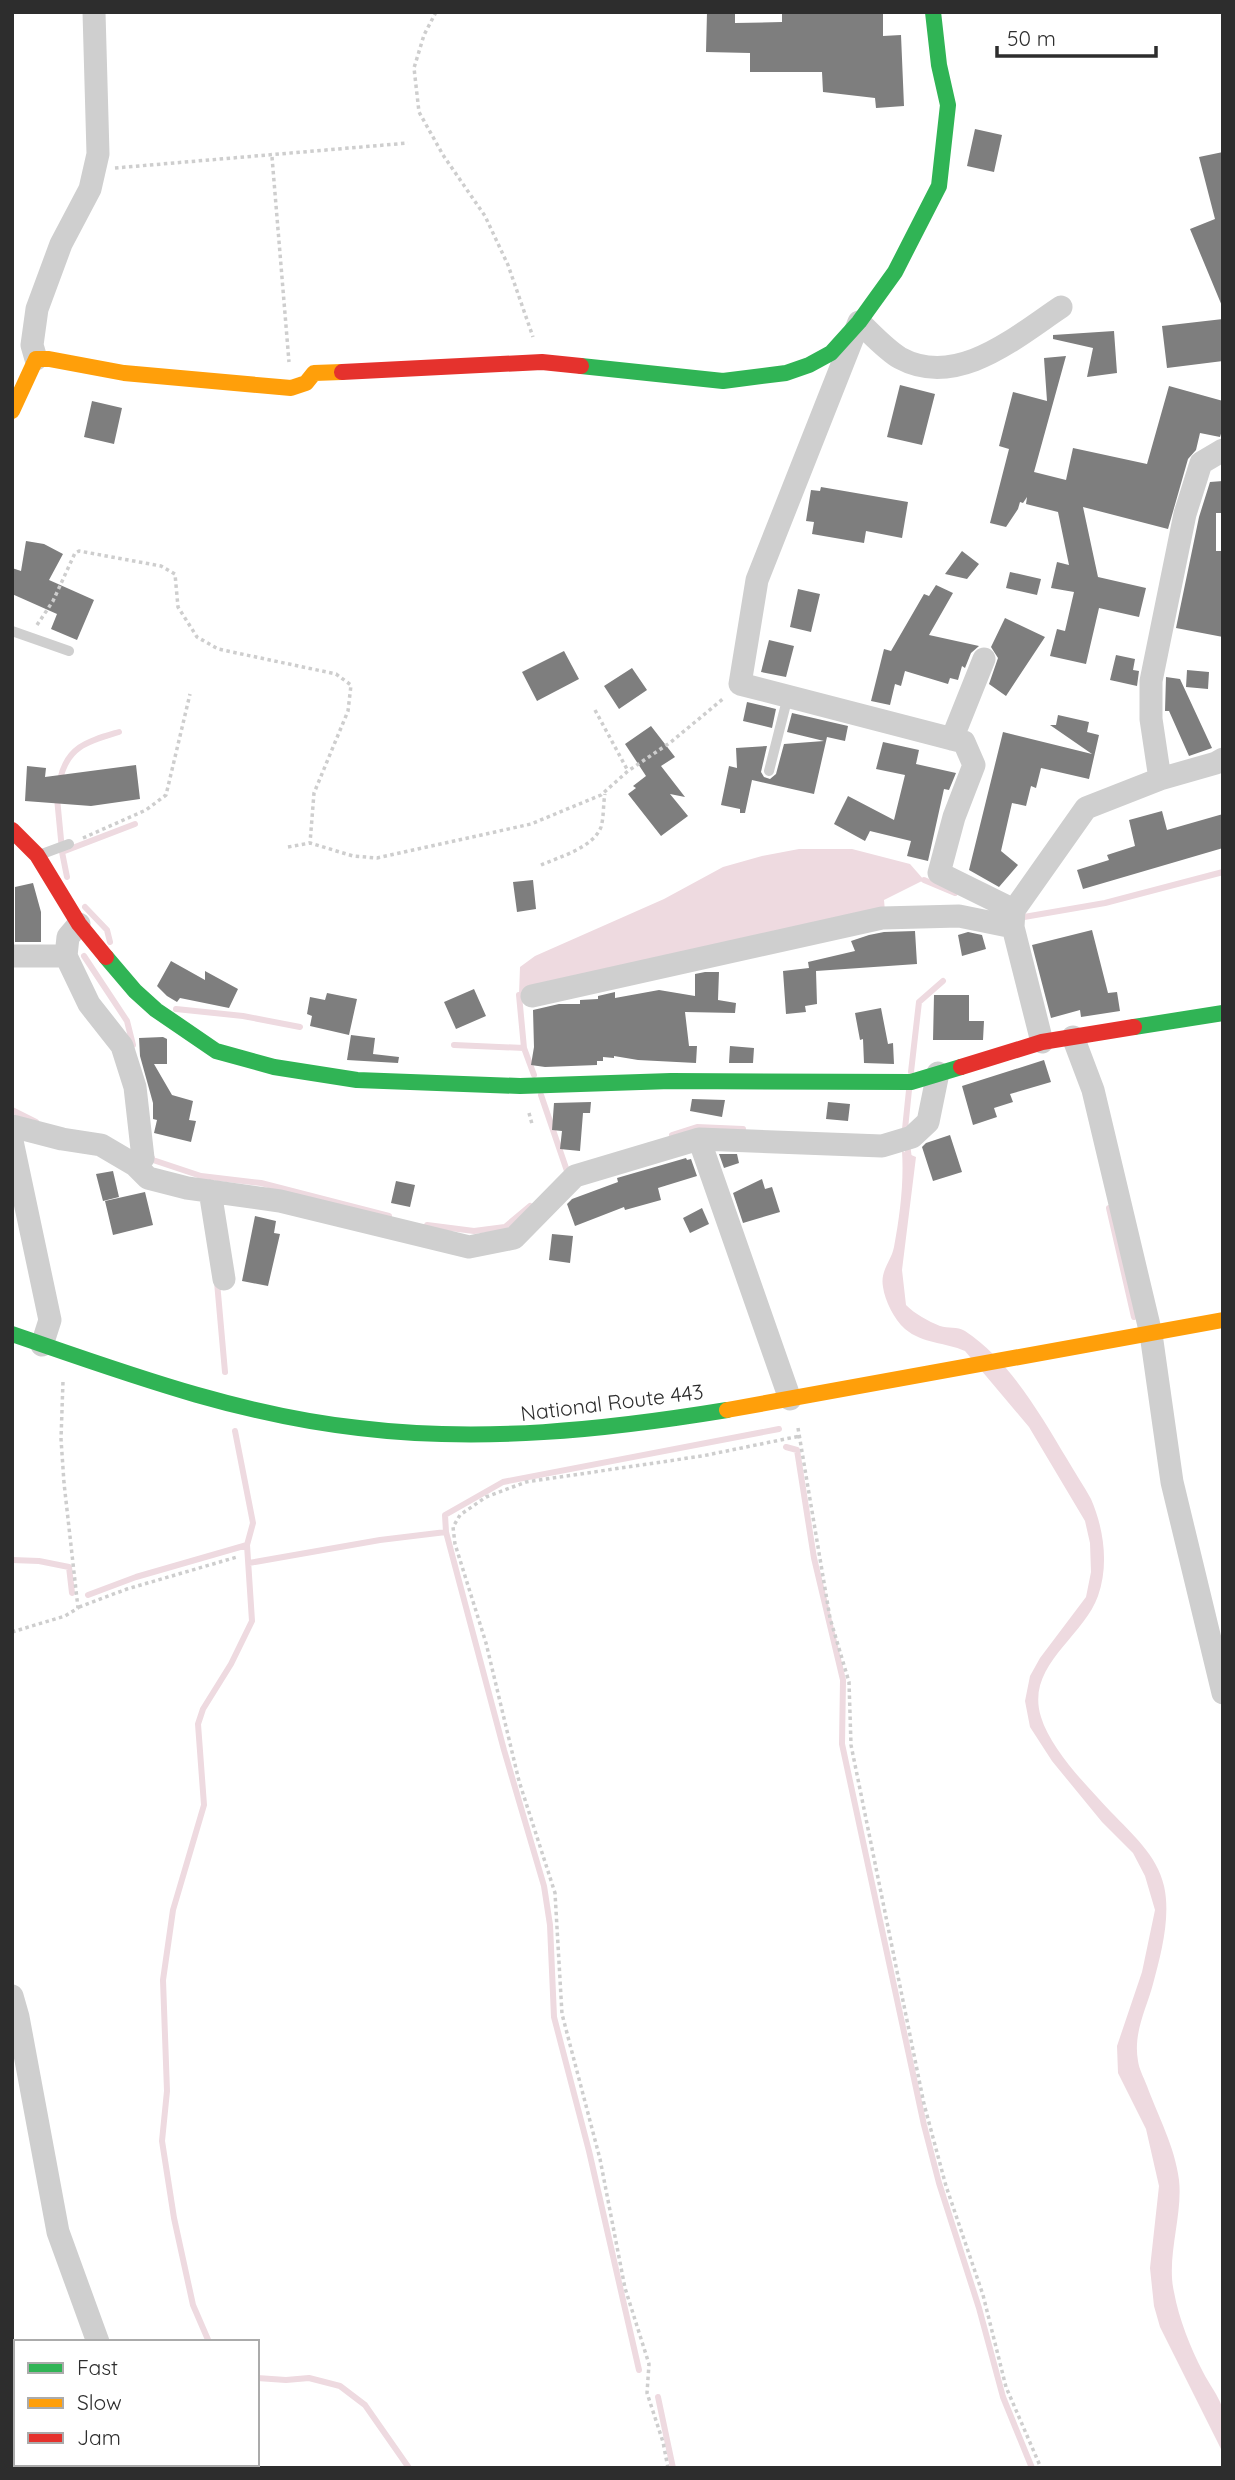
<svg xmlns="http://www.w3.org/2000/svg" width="1235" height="2480" font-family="Quicksand,sans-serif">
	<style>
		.water { fill: #eedae0 }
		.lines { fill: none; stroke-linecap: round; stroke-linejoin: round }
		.stream { stroke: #eedae0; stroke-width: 6 }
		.building { fill: #7e7e7e }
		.path { stroke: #cecece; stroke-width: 3.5; stroke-dasharray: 3.5 3.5; stroke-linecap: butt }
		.lane { stroke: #cfcfcf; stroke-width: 10 }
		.street { stroke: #cfcfcf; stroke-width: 23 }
		.fast { stroke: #30b455; stroke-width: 16 }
		.slow { stroke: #ff9f0a; stroke-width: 16 }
		.jam { stroke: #e5322d; stroke-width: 16 }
		.labels { text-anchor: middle; stroke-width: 7; stroke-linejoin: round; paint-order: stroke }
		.street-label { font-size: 21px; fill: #2d2d2d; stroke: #fff }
	</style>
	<rect width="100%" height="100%" fill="#fff"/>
	<!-- water -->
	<path class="water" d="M799,849H852L910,864L924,880L884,900L885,911L519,995L520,967L535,956L664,899L723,867L762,856Z
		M902,1151L916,1157L902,1270L906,1305C915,1314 928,1321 940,1326C948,1329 957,1326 965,1331C1010,1361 1040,1414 1067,1459C1075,1473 1084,1486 1091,1499C1104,1529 1109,1565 1098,1596C1083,1638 1025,1666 1041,1717C1051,1750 1087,1786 1111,1812C1132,1834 1157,1855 1164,1886C1171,1917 1161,1954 1153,1984C1146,2010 1133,2033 1138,2061C1139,2069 1144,2078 1147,2086C1158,2116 1175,2147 1179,2180C1183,2216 1166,2257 1174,2292C1179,2319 1190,2347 1203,2372C1209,2384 1218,2395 1222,2407C1226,2420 1223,2440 1223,2453L1160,2327L1154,2306L1150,2268L1159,2186L1146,2129L1118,2073L1117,2046L1142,1972L1155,1910L1145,1876L1133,1853L1102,1822L1052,1761L1030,1727L1025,1701L1030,1676L1040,1658L1086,1597L1091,1572L1090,1543L1085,1521L1029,1427L965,1351C945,1342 923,1344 905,1329C894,1319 885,1301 883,1287C880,1270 891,1262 894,1247C900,1215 904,1183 902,1151Z"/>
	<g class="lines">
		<!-- stream -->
		<path class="stream" d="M60,780C67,746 89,741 119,732
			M57,798L62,850
			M67,877L62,852L135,824
			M924,880L955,893
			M85,907L107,930L110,942
			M1024,917L1105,903L1223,872
			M84,956L127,1021L133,1045
			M519,995L524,1048L534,1075
			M176,1009L243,1016L300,1027
			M454,1045L524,1048
			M911,1072L919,1002L943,981
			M541,1095L567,1171
			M12,1110L36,1122
			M672,1135L697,1127L743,1129
			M151,1156L153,1160L201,1176L261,1183L389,1216
			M909,1159L905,1129L909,1090
			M1109,1208L1134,1317
			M427,1225L474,1231L505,1227L530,1206
			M217,1282L225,1372
			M786,1447L797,1450L814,1558L843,1680L842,1744L924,2125L939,2183L979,2308L1003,2397L1032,2468
			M12,1560L39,1561L69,1567L72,1593
			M249,1563L380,1540L446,1532
			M88,1595L136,1577L247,1545
			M209,2342L193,2305L174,2218L162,2141L167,2091L163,1980L173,1910L204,1805L198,1724L203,1709L231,1664L252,1621L247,1545L253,1523L235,1431
			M639,2370L589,2151L554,2017L550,1925L544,1886L504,1750L446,1532L445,1515L503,1482L779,1429
			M257,2378L286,2380L309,2378L340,2386L365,2405L409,2468
			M658,2397L673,2468
			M142,2464L144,2468"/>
	</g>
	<!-- building -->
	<path class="building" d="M707,12H735V23L782,22V12H883V36L901,35L904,106L876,108L875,98L823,92L822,72H750V53L706,52Z
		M975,129L1002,135L994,172L967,166Z
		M1223,152V306H1222L1190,229L1215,219L1199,157Z
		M1223,319V361L1167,368L1162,326Z
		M1114,331L1117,373L1087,377L1093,348L1053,339V335Z
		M1066,356L1034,472L1066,480L1073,448L1147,464L1169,386L1223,401V427L1220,437L1200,433L1196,450L1188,459L1168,529L1083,507L1098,577L1146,588L1139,617L1099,608L1086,664L1050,656L1057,629L1065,631L1074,592L1051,588L1057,562L1069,565L1058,512L1026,504L1027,497L1023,503L1020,502L1018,509L1006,527L990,523L1009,449L999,446L1013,392L1047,401L1044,358Z
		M900,385L935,394L922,445L887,437Z
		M92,401L122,408L114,444L84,437Z
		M1223,481V513H1216V551H1223V637L1176,628L1199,517L1210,482Z
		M821,487L908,502L902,538L866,531L864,543L812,534L814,522L806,521L811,490L820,491Z
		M26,541L44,544L63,554L49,580L94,600L77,640L51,629L57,614L12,594V568L21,571Z
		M962,551L979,564L967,579L945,574Z
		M1010,572L1041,579L1037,595L1006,588Z
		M936,585L953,593L929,635L979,646L971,653L965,668L962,666L958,680L950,678L948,684L905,671L901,686L895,684L890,705L871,701L884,649L891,651L924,594L929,596Z
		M798,589L820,594L811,632L790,627Z
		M1005,618L1045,637L1006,696L989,684L998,658L991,647Z
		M769,640L794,646L786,677L761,672Z
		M564,651L579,679L537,701L522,672Z
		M1116,655L1135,659L1133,670L1139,671L1137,686L1110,680Z
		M632,668L647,690L619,709L604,686Z
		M1187,670L1209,672L1208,689L1186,687Z
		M1166,677L1180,679L1212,748L1189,756L1169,711H1165Z
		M747,702L776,709L772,728L743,721Z
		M792,713L848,726L845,741L827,737L814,794L752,780L745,813H740V809L721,805L729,766L737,768L736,748L767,746L761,772L764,777L770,779L776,774L784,744L824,741L787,732Z
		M1058,715L1089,722L1087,732L1099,735L1089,779L1041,768L1036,788L1031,786L1026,806L1012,803L1001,851L1018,865L999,887L969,870L1003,732L1092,754L1050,725H1056Z
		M651,726L675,757L661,766L685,797L670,794L688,816L661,836L628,794L636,788L633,786L646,776L625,744Z
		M883,742L919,750L916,764L956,773L949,790L944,789L928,861L907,856L911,841L870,831L865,841L834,824L848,796L894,820L905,775L876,769Z
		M136,765L140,799L91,806L25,801L27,766L46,768L45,777Z
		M1162,811L1167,830L1223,814V848L1083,889L1077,870L1109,860L1107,855L1135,846L1129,820Z
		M533,880L536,909L517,912L513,882Z
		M33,883L41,912V942H15V887Z
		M1092,930L1108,993L1117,992L1120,1011L1081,1017L1080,1010L1051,1018L1032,945Z
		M915,931L917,964L816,971L817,1004L805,1006L806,1012L786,1014L783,971L809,968L808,962L855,951L851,941L869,935L884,932Z
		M968,932L982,935L986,949L962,956L958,935Z
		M171,961L205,980V971L238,989L229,1008L180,998L177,1002L167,996L157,986Z
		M705,972H719L718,1000L736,1003L735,1013L685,1012L689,1046H697L696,1063L638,1060L614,1056V1058L603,1057V1061H597V1065L545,1067L531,1065L534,1047L533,1010L559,1004H580V1000L598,999V996L615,992V998L659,990L695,996V974Z
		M474,989L486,1016L456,1029L444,1002Z
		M327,993L357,999L349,1035L310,1026L312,1016L307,1014L310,997L325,1000Z
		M934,995H969V1021H984L983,1040H933Z
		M881,1008L888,1044L893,1043L894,1064L864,1063L863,1039L860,1040L855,1013Z
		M351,1035L375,1038L373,1054L399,1057L398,1063L347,1060Z
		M163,1037L167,1039V1064H154L172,1095L193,1101L189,1120L196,1121L191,1142L154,1133L157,1120L153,1119V1103L140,1056L139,1038Z
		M730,1046L754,1048L753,1063H729Z
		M1044,1060L1051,1082L1010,1094L1013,1102L994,1108L997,1117L973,1125L962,1086Z
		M692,1099L725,1100L722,1117L690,1111Z
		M591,1102L590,1113H583L580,1151L560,1149L562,1131L552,1130L554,1103Z
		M828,1102L850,1104L848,1121L826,1119Z
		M950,1135L962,1172L933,1181L922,1147L926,1143Z
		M719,1154H737L739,1163L724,1168Z
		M686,1158L687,1160L691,1159L697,1176L658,1188L661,1200L625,1210L624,1207L575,1226L567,1204L572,1199L618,1182L617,1178Z
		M113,1171L119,1197L103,1201L96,1174Z
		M762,1179L765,1189L772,1187L780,1212L743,1223L733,1193Z
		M396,1181L415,1185L410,1207L391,1203Z
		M145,1192L153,1225L113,1235L105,1201Z
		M702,1208L709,1224L690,1233L683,1218Z
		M255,1216L276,1221L274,1233L280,1234L268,1286L242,1281Z
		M552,1234L573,1236L570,1263L549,1260Z"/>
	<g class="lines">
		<!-- path -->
		<path class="path" d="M436,12L424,35L414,68L419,112L443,155L485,216L508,265L533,337
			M272,157L289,362
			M115,168L408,143
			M37,625L53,601L75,553L79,551L161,566L175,574L178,607L197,637L218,649L336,674L351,685L348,711L314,793L310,843
			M595,710L628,771
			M83,838L146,810L166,795L190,694
			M288,847L310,843L353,856L377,858L531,824L601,795L628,771L671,742L724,698
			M541,865C559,857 593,848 601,827C604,817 603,804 605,794
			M529,1113L532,1124
			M798,1428L830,1618L849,1682L851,1745L924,2104L946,2186L983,2295L1006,2387L1041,2468
			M79,1607L127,1589L237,1557
			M12,1632L65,1616L78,1608L64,1483L61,1439L63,1381
			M12,2377L16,2386
			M133,2464L135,2468
			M241,2464L246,2468
			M668,2468L663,2442L647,2393L649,2364L625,2288L600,2159L562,2014L555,1893L519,1781L486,1643L455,1544L453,1527L460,1515L486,1497L526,1482L702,1456L800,1436"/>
		<!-- lane -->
		<path class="lane" d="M12,631L69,651
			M769,771L788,696
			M42,854L69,844"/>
		<!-- street -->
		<path class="street" d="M36,359L32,345L37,309L61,244L90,189L98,154L94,12
			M952,739L984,659
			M1160,779L1216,763L1223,759
			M1014,910L939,873L954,817L974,765L964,742L740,684L757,580L859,322C871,333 885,349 900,358C957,389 1016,337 1061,307
			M12,956H66L68,937L79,924
			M66,956L89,1004L122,1046L135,1087L143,1158L135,1165
			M532,996L882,918L959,916L1013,927
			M1073,1037L1093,1090L1151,1334L1172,1482L1223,1693
			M1042,1042L1013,927L1014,910L1086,808L1160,779L1151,719V681L1185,514L1201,463L1223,450
			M12,1126L62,1139L101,1145L135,1165L148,1178L187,1188L280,1201L469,1247L514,1238L575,1176L699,1139L882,1146L912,1137L928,1122L938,1073
			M699,1139L790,1399
			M12,1141L50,1320L42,1345
			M210,1191L224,1279
			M12,1996L18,2017L58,2232L98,2342"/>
		<!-- fast -->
		<path class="fast" d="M581,366L723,381L786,373L809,365L831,353L859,322L895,272L939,186L948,105L939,65L933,12
			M106,957L135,991L156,1010L216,1051L274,1067L357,1080L520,1086L671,1081L911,1082L961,1067
			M1134,1027L1223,1013
			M12,1334C125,1373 239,1415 359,1428C482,1443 605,1430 727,1410"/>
		<!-- slow -->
		<path class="slow" d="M12,411L36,359H49L124,373L291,388L306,383L314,373L342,372
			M727,1410L1223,1320"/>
		<!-- jam -->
		<path class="jam" d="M342,372L542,362L581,366
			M12,830L37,855L79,924L106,957
			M961,1067L1042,1042L1134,1027"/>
	</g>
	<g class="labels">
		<!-- street labels -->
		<g class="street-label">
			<text transform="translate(612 1403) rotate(-7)" y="7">National Route 443</text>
		</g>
	</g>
	<!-- border -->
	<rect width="1235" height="2480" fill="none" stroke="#2d2d2d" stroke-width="28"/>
	<!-- legend -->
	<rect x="14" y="2340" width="245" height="126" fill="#ffffff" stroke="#ababab" stroke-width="2"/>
	<rect x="28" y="2363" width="35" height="10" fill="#30b455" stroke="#ababab" stroke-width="2"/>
	<text x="77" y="2375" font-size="21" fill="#2d2d2d">Fast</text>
	<rect x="28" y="2398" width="35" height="10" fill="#ff9f0a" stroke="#ababab" stroke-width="2"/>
	<text x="77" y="2410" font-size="21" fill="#2d2d2d">Slow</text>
	<rect x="28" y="2433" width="35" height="10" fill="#e5322d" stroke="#ababab" stroke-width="2"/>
	<text x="77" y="2445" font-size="21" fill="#2d2d2d">Jam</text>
	<!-- scale -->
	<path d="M997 46v10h159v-10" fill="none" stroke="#2d2d2d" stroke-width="3.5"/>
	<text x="1007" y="46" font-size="21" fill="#2d2d2d" stroke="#ffffff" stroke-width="5" paint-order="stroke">50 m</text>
</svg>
